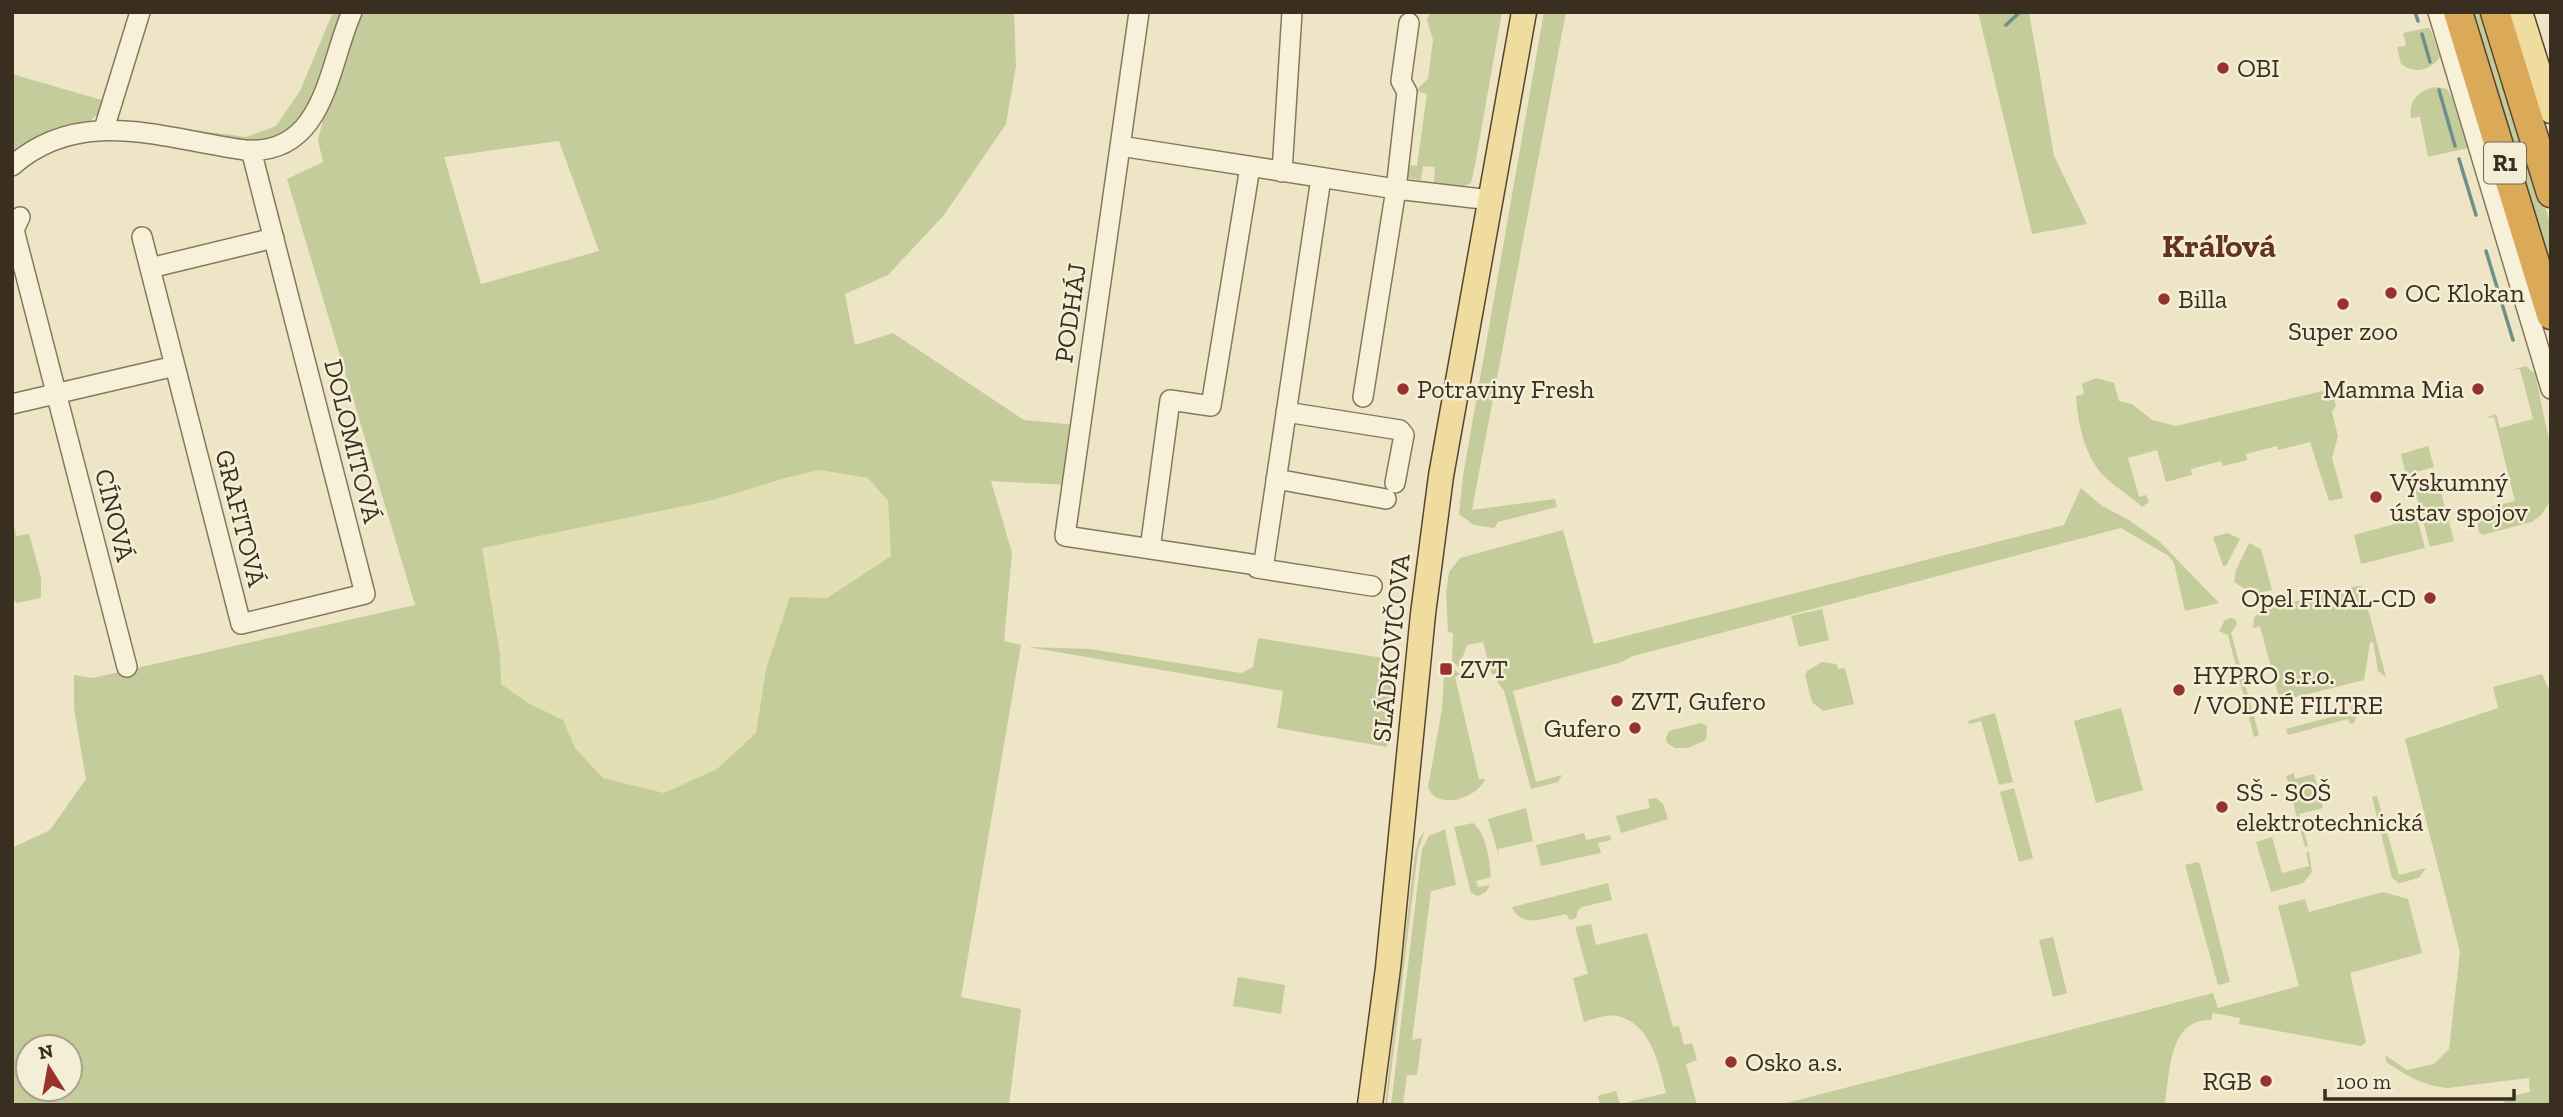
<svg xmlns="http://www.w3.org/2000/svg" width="2563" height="1117" font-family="'Zilla Slab',serif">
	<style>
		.farmland { fill: #e3dfb4 }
		.green { fill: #c3cc9a; fill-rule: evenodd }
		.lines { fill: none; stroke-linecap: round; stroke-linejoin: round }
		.stream { stroke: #6e908a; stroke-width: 3.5 }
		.minor-casing { stroke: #89775c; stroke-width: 22 }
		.major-casing { stroke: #574530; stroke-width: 27 }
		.highway-casing { stroke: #574530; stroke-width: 31 }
		.minor { stroke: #f8f1da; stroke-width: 19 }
		.major { stroke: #f0dc9f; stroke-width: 24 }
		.highway { stroke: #dbaa59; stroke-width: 28 }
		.poi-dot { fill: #97322d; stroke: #f5eed6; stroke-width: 2.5 }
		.labels { text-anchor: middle; stroke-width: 5; stroke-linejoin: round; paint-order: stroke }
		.shield { fill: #f5eed6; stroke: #716856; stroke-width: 2 }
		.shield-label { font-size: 24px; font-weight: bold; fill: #392e1f }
		.poi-label { font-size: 26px; fill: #392e1f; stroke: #f5eed6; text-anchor: start }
		.street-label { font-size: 26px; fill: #392e1f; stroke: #f5eed6 }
		.district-label { font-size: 33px; font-weight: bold; fill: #65321f; stroke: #f5eed6 }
	</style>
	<rect width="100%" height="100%" fill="#eee4c6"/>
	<!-- farmland -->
	<path class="farmland" d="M820,470L868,478L888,501L891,556L827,598L766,669L756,733L717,769L664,793L603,778L575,748L563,720L528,703L501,684L500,653L482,548L713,500L785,478Z"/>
	<!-- green -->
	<path class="green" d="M333,12H346L313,104L286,134L251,144L125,123L123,120L246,137L276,126L300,91Z
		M360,12H1014L1016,66L1006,124L944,215L888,275L845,294L855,345L893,333L1024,420L1076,425L1069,485L991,481L1012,553L1004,641L1021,645L961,997L1021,1009L1009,1105H12V848L50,830L86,779L74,709V675L93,678L415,605L287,179L323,162L318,140L324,116ZM559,141L599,251L481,284L444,157ZM820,470L868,478L888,501L891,556L827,598L790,597L766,669L756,733L717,769L664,793L603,778L575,748L563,720L528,703L501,684L500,653L482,548L713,500L785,478ZM28,1047H70V1089H28Z
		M1430,12H1502L1475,165L1471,183L1464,186L1434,182L1435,167L1423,166L1421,180L1406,178L1405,164L1417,166L1427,94L1415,91L1428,79L1433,40L1427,20Z
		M1544,12H1566L1472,510L1555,499L1557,507L1498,522L1494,528L1474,525L1459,514L1463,476Z
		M1978,12H2029L2054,156L2087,224L2032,234Z
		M2467,12H2485L2551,226V286Z
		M2427,28H2430L2440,57C2430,71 2415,74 2401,64L2397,47L2406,46L2403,33Z
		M12,74L105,101L101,111L87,124L12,158Z
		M2437,87L2447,89L2452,98L2468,148L2428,157L2420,117L2411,118C2408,100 2420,89 2437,87Z
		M2526,366L2535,374L2551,449V500L2541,515L2532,522L2482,535L2479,532L2476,514L2482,509L2515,501L2494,417L2485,418L2496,414L2500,428L2533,419L2520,369L2511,370Z
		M2096,378L2114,383L2119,401L2132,404L2152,420L2176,426L2327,390L2333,397L2336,405L2332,412L2338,436L2332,458L2343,498L2329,501L2310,442L2278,450L2277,446L2246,454L2247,460L2223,466L2221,461L2191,469L2192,475L2166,482L2157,450L2128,458L2139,497L2146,495L2149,502L2142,507C2132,497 2118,489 2107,479C2085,459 2078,425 2076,396L2084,394L2082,384Z
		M2428,446L2434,467L2406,475L2401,454Z
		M2435,480L2438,481L2454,541L2430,547L2414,486Z
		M2081,488L2102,506L2129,520L2160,542L2219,603L2185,611L2174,563L2169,556L2121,528L1633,656L1622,662L1513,691L1536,782L1562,775L1558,782L1531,789L1504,691L1491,672L1483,642L1467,645L1459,667L1452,661L1453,633L1448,632L1446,594L1449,572L1460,558L1563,530L1594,644L2064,525Z
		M2417,518L2425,548L2361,564L2354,535Z
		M12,528L15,529L16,536L29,534L41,577V598L17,603L12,598Z
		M2228,533L2240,539L2226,566H2223L2213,537Z
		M2249,543L2261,549L2272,590L2253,594L2234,582L2236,570Z
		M2357,586H2362L2386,677L2378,671L2373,642L2370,643L2364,680L2280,701L2260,626L2253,628L2254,618L2262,610Z
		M1822,609L1829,640L1799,647L1791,616Z
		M2231,618L2235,619L2237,624L2231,633L2259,735L2254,737L2228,635L2219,631L2225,620Z
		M1258,638L1396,660L1387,747L1277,728L1283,691L1028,647L1090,649L1241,673L1253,667Z
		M1822,662L1836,664L1838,669L1845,668L1854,704L1823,711L1812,702L1805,675L1807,671Z
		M1450,666L1461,675L1455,677L1479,779H1485C1477,799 1436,811 1428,787L1442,709L1444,676H1449Z
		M2542,674L2551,694V1105H2499L2516,1095L2530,1092L2529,1078L2447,1088C2423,1086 2406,1075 2386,1062L2385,1055L2407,1070L2434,1064L2449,1049L2460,952L2405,739L2498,708L2493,687Z
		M2357,700L2360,705L2354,723L2350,724L2348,719L2288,735L2286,729L2350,712L2353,702Z
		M2121,708L2143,790L2096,803L2074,721Z
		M1995,713L2013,782L1999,785L1981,721L1969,724L1968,721Z
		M1701,723L1707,726L1706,740L1688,748H1675L1667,743L1666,738L1669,731Z
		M2294,773L2295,779L2314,774L2323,808L2299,814L2308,846L2305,847L2286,776Z
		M2014,788L2033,858L2019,862L2000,792Z
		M2377,796L2399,875L2426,868L2419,878L2399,883L2392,878L2372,797Z
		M1656,798L1663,804L1668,819L1621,833L1616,816L1650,808L1648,799Z
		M1526,808L1533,841L1498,849L1499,856L1488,819Z
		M1473,823C1486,832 1490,862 1491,877L1476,881L1478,887L1490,885L1486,892L1478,896L1471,893L1454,827Z
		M1445,829L1456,885L1431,891L1412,1040L1422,1038L1417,1075H1407L1403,1105H1391L1422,849L1429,836Z
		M1425,830L1418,851L1387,1105H1385L1415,853L1419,839Z
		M1584,833L1586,840L1610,835L1611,840L1598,843L1601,853L1541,866L1536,845Z
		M2272,837L2282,873L2309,866L2306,853L2309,852L2312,872L2303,883L2271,892L2256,842Z
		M2197,862L2200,864L2230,982L2218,985L2185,865Z
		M1608,883L1612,900L1582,907L1578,910L1576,918L1570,920L1566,914C1548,917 1521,930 1512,907Z
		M2383,892L2408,899L2422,953L2350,973L2366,1042L2361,1046L2239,1024L2240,1018L2213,1013L2211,1020C2168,1019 2170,1073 2165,1105H1779L2213,993L2218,1008L2299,986L2278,906L2305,899L2309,912Z
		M1591,924L1596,945L1647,933L1673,1027L1679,1026L1684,1045L1692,1043L1697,1060L1686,1064L1697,1105H1600L1598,1096L1616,1091L1620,1104L1666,1093C1659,1065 1651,1023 1617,1016C1605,1014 1594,1019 1584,1022L1573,978L1588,974L1575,927Z
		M2053,937L2067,993L2053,997L2039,940Z
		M1238,977L1285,985L1281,1014L1233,1006Z"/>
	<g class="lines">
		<!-- stream -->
		<path class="stream" d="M2415,12L2418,21
			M2006,25L2020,12
			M2422,34L2430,62
			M2439,90L2455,146
			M2459,159L2476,215
			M2486,251L2513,340"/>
		<defs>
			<path id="minor" d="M1139,12L1065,536L1257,565L1264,562L1321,178
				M2438,12L2551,389
				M104,129L140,12
				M1120,146L1396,189L1491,200
				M12,166C81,105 164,139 245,150C325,156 328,66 352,12
				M1282,172L1292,12
				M20,217L14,230L127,667
				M142,237L241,624L365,594L251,150
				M150,268L274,238
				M1363,397L1396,189L1407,92L1401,81L1409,23
				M12,404L175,366
				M1286,412L1400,430L1404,435L1395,483
				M1276,479L1386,499
				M1150,549L1170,400L1211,406L1250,167
				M1257,568L1372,586"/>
			<path id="major" d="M2520,12L2551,111
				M1370,1105L1388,968L1423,614L1441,476L1524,12"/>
			<path id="highway" d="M2458,12L2551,315
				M2495,12L2551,193"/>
		</defs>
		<!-- minor casing -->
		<use href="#minor" class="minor-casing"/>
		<!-- major casing -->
		<use href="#major" class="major-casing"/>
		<!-- highway casing -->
		<use href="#highway" class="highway-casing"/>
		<!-- minor -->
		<use href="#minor" class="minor"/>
		<!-- major -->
		<use href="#major" class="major"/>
		<!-- highway -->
		<use href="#highway" class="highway"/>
	</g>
	<!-- markers -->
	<g class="poi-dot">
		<circle cx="2223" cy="68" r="7"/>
		<circle cx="2391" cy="293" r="7"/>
		<circle cx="2164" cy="299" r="7"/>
		<circle cx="2343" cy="304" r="7"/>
		<circle cx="1403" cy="389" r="7"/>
		<circle cx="2478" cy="389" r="7"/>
		<circle cx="2376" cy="497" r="7"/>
		<circle cx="2430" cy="598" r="7"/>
		<rect x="1439" y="662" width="14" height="14" rx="3.5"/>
		<circle cx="2179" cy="690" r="7"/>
		<circle cx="1617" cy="701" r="7"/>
		<circle cx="1635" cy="728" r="7"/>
		<circle cx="2222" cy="807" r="7"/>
		<circle cx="1731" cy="1062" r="7"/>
		<circle cx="2266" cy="1081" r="7"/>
	</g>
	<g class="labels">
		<!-- shield labels -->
		<rect class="shield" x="2484" y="142.5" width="42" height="41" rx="5"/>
		<g class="shield-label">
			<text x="2505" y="171">R1</text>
		</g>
		<!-- poi labels -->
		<g class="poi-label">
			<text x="2237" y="77">OBI</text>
			<text x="2405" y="302">OC Klokan</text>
			<text x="2178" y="308">Billa</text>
			<text x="2343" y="340" text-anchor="middle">Super zoo</text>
			<text x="1417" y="398">Potraviny Fresh</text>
			<text x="2464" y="398" text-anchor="end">Mamma Mia</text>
			<text x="2390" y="491">Výskumný<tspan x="2390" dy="30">ústav spojov</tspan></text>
			<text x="2416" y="607" text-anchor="end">Opel FINAL-CD</text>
			<text x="1460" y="678">ZVT</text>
			<text x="2193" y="684">HYPRO s.r.o.<tspan x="2193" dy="30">/ VODNÉ FILTRE</tspan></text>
			<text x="1631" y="710">ZVT, Gufero</text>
			<text x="1621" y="737" text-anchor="end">Gufero</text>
			<text x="2236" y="801">SŠ - SOŠ<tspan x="2236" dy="30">elektrotechnická</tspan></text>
			<text x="1745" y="1071">Osko a.s.</text>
			<text x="2252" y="1090" text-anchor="end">RGB</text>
		</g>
		<!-- street labels -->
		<g class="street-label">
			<text transform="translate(1070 313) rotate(-82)" y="9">PODHÁJ</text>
			<text transform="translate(353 441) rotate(76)" y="9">DOLOMITOVÁ</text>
			<text transform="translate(115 515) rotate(76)" y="9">CÍNOVÁ</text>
			<text transform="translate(241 518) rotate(76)" y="9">GRAFITOVÁ</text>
			<text transform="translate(1391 648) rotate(-84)" y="9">SLÁDKOVIČOVA</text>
		</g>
		<!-- district labels -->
		<g class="district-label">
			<text x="2219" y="257">Kráľová</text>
		</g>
	</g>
	<!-- border -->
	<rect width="2563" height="1117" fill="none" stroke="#392e1f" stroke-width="28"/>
	<!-- north arrow -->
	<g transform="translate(49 1068) rotate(349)"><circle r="33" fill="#f5eed6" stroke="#aaa18d" stroke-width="2"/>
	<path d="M0-5L12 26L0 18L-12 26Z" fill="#97322d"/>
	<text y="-10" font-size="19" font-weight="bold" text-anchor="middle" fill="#392e1f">N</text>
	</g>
	<!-- scale -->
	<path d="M2325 1089v10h189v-10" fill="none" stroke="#392e1f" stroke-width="3.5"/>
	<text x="2336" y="1089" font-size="21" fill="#392e1f" stroke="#f5eed6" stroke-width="5" paint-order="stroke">100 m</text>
</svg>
